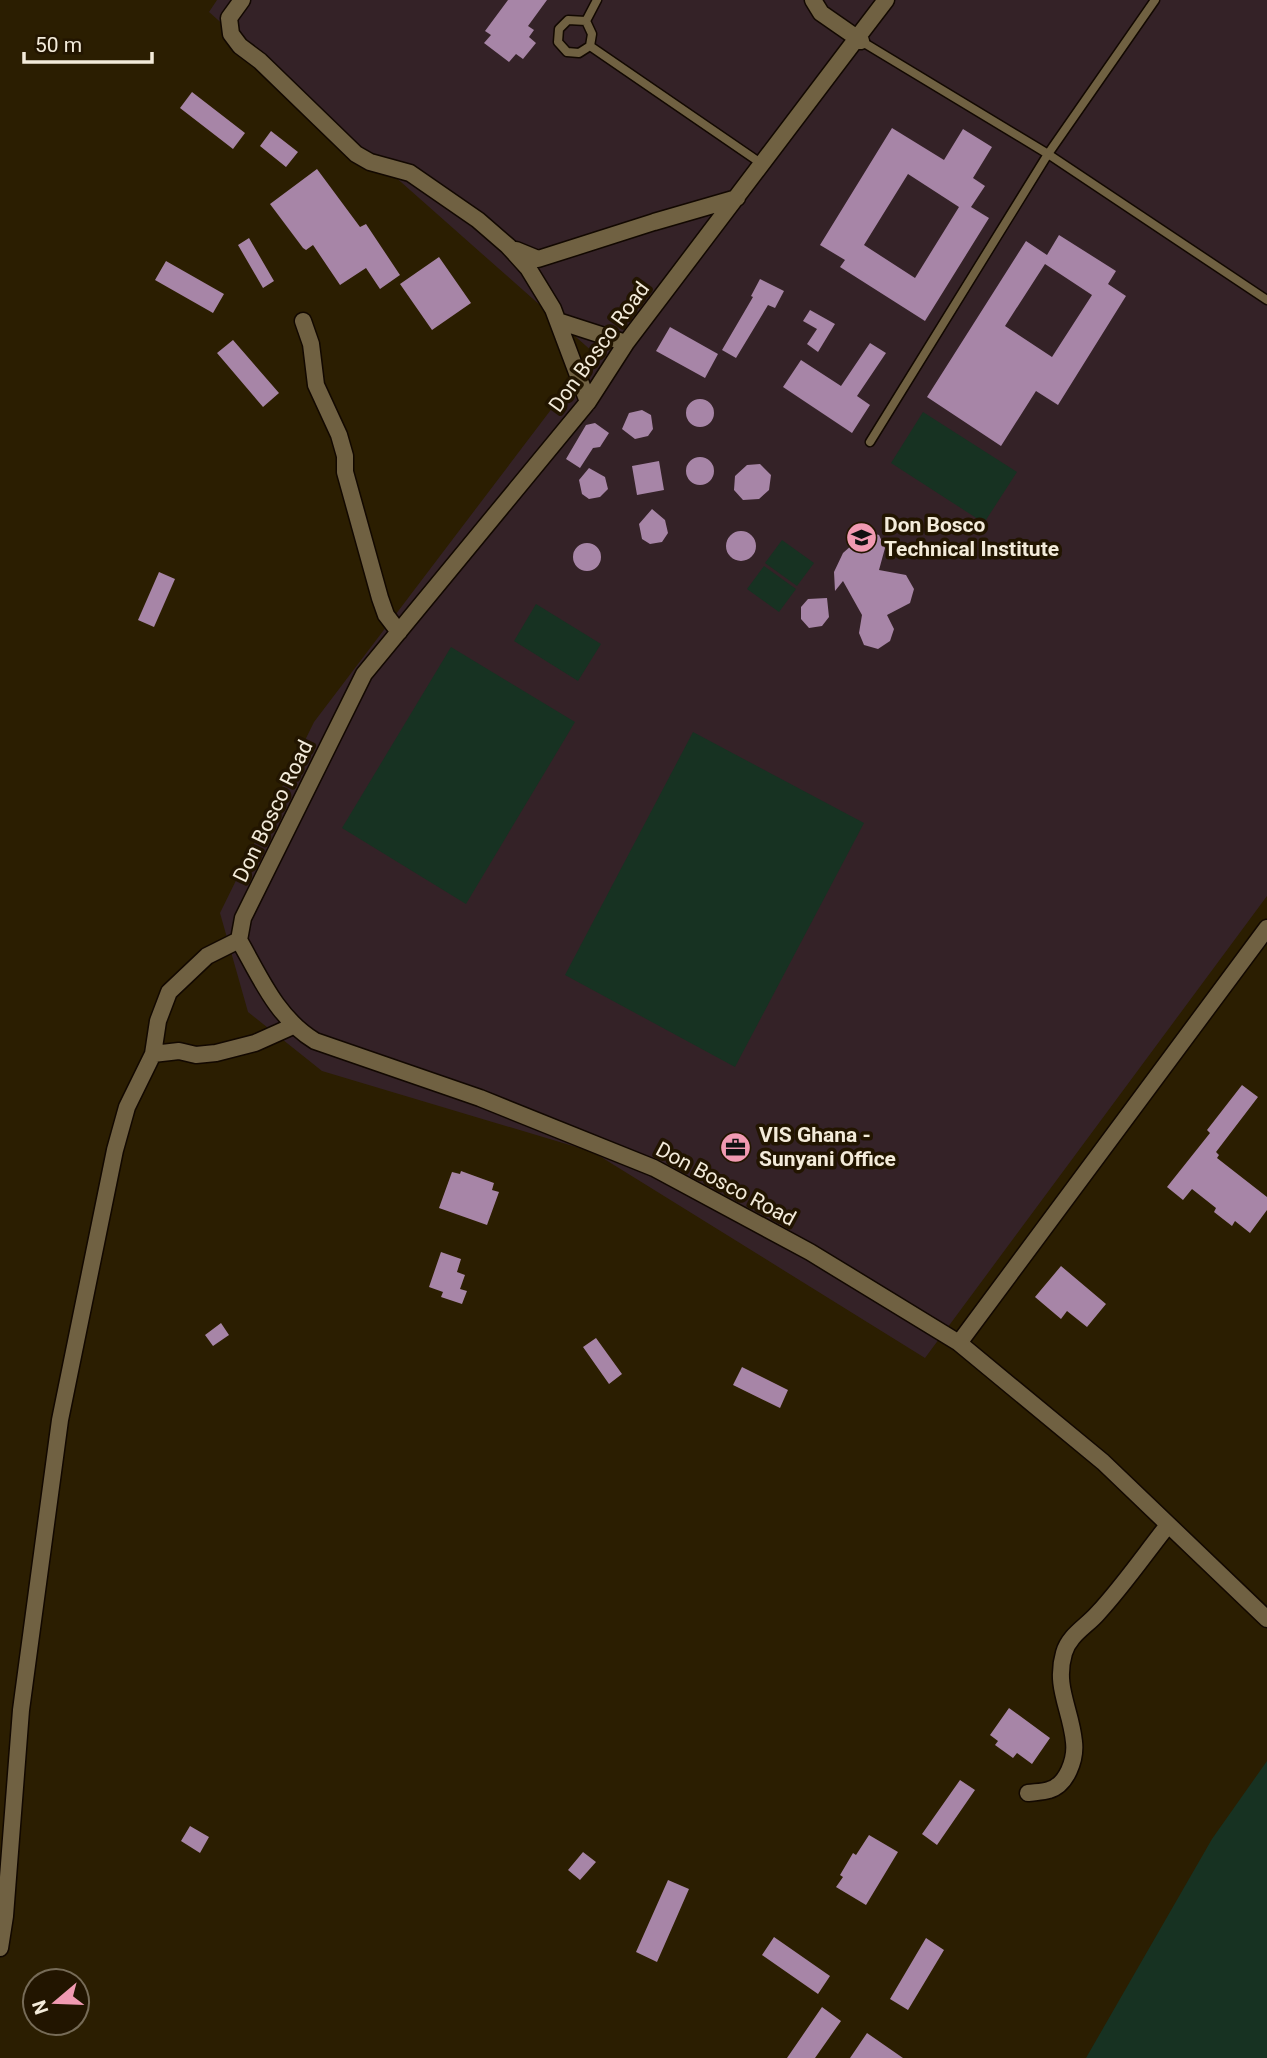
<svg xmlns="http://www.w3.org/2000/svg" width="1267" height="2058" font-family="Roboto,sans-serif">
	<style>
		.education { fill: #342227 }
		.green { fill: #173222 }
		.building { fill: #a785a7; fill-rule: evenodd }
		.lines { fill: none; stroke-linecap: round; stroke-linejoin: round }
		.lane-casing { stroke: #120800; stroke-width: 11 }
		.street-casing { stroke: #120800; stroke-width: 19 }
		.lane { stroke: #706142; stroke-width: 8 }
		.street { stroke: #706142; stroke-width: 16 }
		.labels { text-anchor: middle; stroke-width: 7; stroke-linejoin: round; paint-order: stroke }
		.street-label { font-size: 21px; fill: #f3ebda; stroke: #221500 }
		.poi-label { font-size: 21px; font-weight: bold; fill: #f3ebda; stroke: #221500; text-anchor: start }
	</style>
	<rect width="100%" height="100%" fill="#2b1e01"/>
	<!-- education -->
	<path class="education" d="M217,0H1267V896L925,1358L593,1152L322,1071L248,1012L220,913L314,722L594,353L209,12Z"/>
	<!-- green -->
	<path class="green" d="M923,412L1017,472L984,523L891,463Z
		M782,540L814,563L797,586L765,563Z
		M764,566L796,589L779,612L747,589Z
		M536,604L601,644L578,681L514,641Z
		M451,647L575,722L466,904L342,828Z
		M693,732L864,823L735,1067L565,975Z
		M1267,1761V2058H1086L1212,1839Z"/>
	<!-- building -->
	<path class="building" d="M508,0H547L528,26L534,30L529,37L536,43L523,59L516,54L509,62L484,43L491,35L485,31Z
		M192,92L245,133L233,149L180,108Z
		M892,128L944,160L963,129L992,147L973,178L985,186L971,207L989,218L925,321L840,267L845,260L820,245ZM908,174L959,207L915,278L864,245Z
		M271,131L298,152L286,167L260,146Z
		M317,169L360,227L366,224L400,275L380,289L366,268L340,285L313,245L306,250L303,248L270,204Z
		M1059,235L1116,271L1108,284L1126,296L1058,405L1036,391L1001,446L927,397L1026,241L1047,255ZM1045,264L1092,295L1052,357L1005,326Z
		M249,238L274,281L263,288L238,245Z
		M439,257L471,303L432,330L400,284Z
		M166,261L224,294L213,313L155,280Z
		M760,279L784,291L775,308L768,305L736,358L722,350L753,297L751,296Z
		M810,310L835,324L818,352L807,344L817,329L803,321Z
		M670,327L718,354L705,378L656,351Z
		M233,340L279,393L263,407L217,353Z
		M870,343L886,353L857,396L870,405L852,433L783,387L801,360L841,386Z
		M686 413a14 14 0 1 1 28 0a14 14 0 1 1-28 0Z
		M642,410L651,415L653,429L648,436L635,439L622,429L629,413Z
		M595,423L609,433L600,447L593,448L580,468L566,459L586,425Z
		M686 471a14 14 0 1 1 28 0a14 14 0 1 1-28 0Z
		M659,461L664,490L637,495L632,466Z
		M760,464L771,475L769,490L759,499L743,500L734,490L735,476L747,465Z
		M589,468L605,477L608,489L600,497L589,499L582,494L579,480Z
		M652,509L665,520L668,533L662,542L650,544L642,539L639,524Z
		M865,531L879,535L885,548L879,570L906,575L914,589L910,603L887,615L894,629L890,641L878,649L864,645L859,633L862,615L843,581L835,591L834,572L843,553L852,545L853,537Z
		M726 546a15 15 0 1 1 30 0a15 15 0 1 1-30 0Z
		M573 557a14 14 0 1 1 28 0a14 14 0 1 1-28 0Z
		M159,572L175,579L154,627L138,620Z
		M827,598L829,617L822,626L809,628L801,619V607L808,599Z
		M1242,1085L1258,1097L1216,1152L1219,1155L1217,1158L1267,1197V1210L1250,1233L1235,1221L1232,1226L1214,1212L1216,1208L1192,1189L1183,1200L1167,1187L1210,1133L1207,1130Z
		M461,1171L494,1183L492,1190L499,1192L487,1225L439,1208L452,1172L460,1174Z
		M441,1252L461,1259L457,1272L465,1275L460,1289L467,1291L462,1304L441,1297L443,1292L429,1287Z
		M1061,1266L1106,1304L1087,1327L1067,1311L1061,1319L1035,1297Z
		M221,1323L229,1335L213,1346L205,1335Z
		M596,1338L622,1374L609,1384L583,1347Z
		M742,1367L788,1390L780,1408L733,1385Z
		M1009,1708L1050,1738L1032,1764L1017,1753L1013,1758L995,1745L998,1741L990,1735Z
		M960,1780L975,1790L937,1845L922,1834Z
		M190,1826L209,1837L200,1853L181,1841Z
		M869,1835L898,1852L866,1905L836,1887L843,1877L840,1875L853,1853L856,1855Z
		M583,1852L596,1862L580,1880L568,1870Z
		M668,1880L689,1889L657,1962L636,1952Z
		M774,1937L830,1976L818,1994L762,1955Z
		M926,1938L944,1950L908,2010L890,1999Z
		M822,2007L841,2021L815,2058H787Z
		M867,2033L903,2058H850Z"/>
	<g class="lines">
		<defs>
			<path id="lane" d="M586,21L597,0
				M861,41L1048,154L1267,300
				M590,46L579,53L567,52L558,42L559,29L568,20L586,21L592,34L590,46L762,164
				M870,442L1048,154L1155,0"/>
			<path id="street" d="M242,0L229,18L231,34L240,46L260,61L356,154L370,162L410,173L478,220L508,246L528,268L553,309L588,402
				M813,0L821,13L857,38L886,0
				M861,41L857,38L626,343L588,402L364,674L243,918L239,940C260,977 277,1018 315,1041L480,1098L654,1168L810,1252L959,1343L1103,1462L1267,1619
				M516,250L538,259L654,222L737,198
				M303,321L311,344L316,385L339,435L345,456V472L380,598L386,615L399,632
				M558,321L626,343
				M153,1054L179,1051L196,1055L216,1053L255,1043L293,1026
				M959,1343L1267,928
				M1028,1793C1035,1792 1043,1792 1049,1790C1067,1785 1076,1759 1074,1742C1071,1709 1054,1687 1064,1653C1069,1635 1087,1626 1098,1613C1123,1586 1145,1554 1168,1525
				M0,1948L5,1916L21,1710L60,1420L115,1150L127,1107L153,1054L158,1021L169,992L207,956L239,940"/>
		</defs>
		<!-- lane casing -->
		<use href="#lane" class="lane-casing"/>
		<!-- street casing -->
		<use href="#street" class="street-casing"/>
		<!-- lane -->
		<use href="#lane" class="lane"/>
		<!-- street -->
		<use href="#street" class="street"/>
	</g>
	<!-- icons -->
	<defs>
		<symbol id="school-disc" viewBox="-11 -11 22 22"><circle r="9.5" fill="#f19ab2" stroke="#221500"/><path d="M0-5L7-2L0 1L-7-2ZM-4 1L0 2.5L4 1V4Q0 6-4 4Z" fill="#111"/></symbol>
		<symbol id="office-disc" viewBox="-11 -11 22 22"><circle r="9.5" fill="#f19ab2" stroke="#221500"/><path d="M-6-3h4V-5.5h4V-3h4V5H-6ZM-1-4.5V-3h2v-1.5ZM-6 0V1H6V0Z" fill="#111"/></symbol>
	</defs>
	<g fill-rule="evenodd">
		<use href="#school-disc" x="844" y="520" width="35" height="35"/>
		<use href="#office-disc" x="718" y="1130" width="35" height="35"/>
	</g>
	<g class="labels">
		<!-- street labels -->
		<g class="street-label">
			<text transform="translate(599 347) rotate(-54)" y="7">Don Bosco Road</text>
			<text transform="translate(273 811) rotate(-64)" y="7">Don Bosco Road</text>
			<text transform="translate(726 1184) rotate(28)" y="7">Don Bosco Road</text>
		</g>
		<!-- poi labels -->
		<g class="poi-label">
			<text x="884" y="532">Don Bosco<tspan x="884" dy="24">Technical Institute</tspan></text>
			<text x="759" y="1142">VIS Ghana -<tspan x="759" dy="24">Sunyani Office</tspan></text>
		</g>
	</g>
	<!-- north arrow -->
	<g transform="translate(56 2002) rotate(251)"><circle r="33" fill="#221500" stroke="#766b57" stroke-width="2"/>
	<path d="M0-5L12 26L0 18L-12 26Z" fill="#f19ab2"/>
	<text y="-10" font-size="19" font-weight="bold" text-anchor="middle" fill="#f3ebda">N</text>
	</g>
	<!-- scale -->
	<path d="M24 52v10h128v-10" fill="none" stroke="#f3ebda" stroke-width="3.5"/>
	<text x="35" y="52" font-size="21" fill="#f3ebda" stroke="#221500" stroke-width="5" paint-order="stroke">50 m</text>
</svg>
